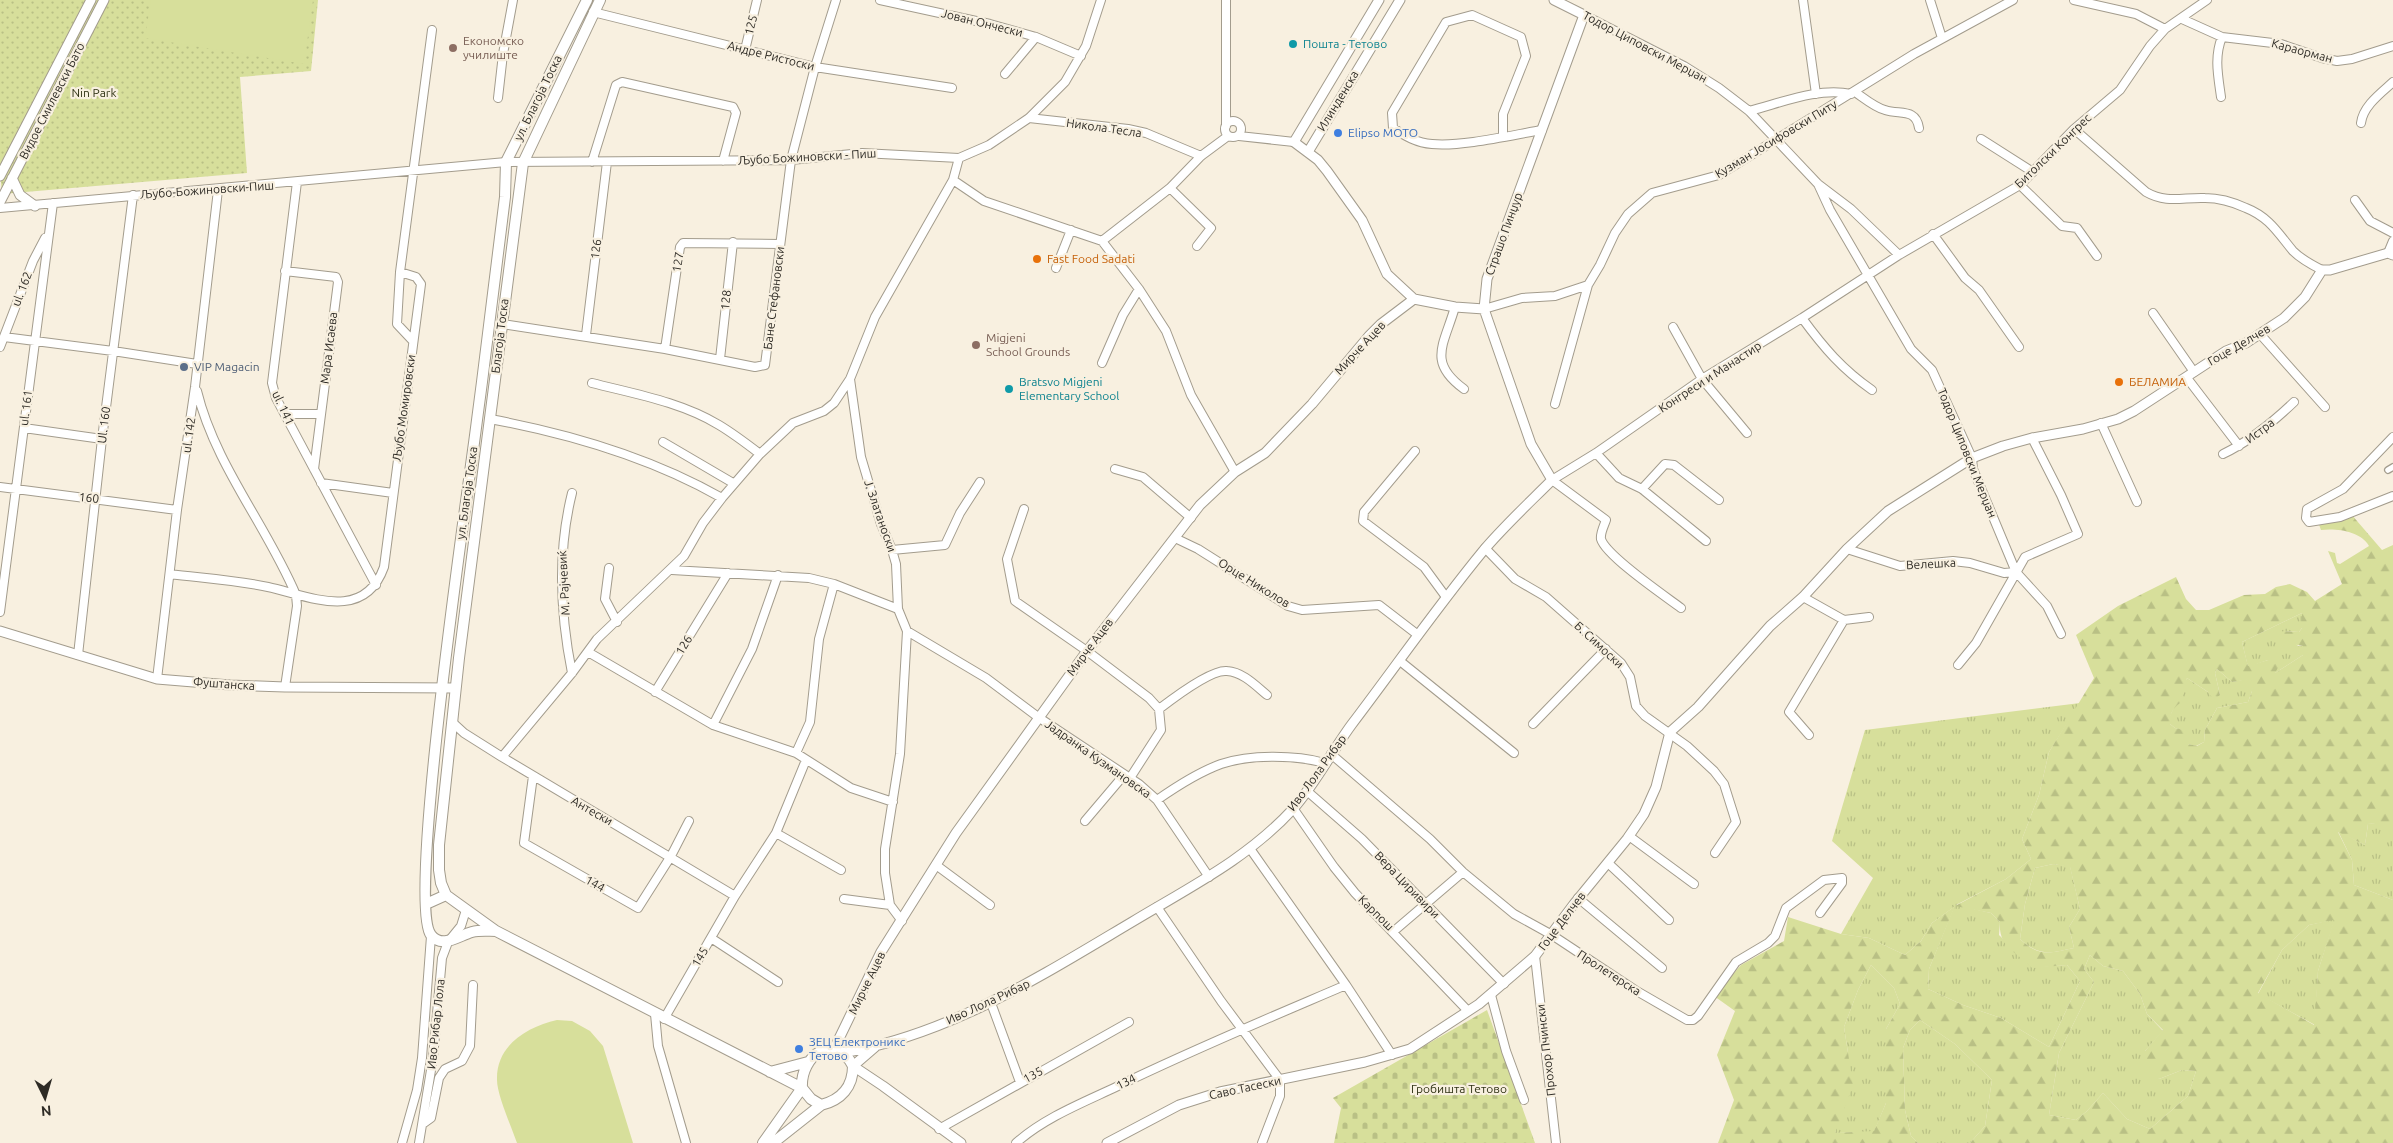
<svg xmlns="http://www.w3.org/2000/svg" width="2393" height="1143" font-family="Ubuntu,sans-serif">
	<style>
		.grass { fill: url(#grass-tufts) }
		.forest { fill: url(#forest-firs); fill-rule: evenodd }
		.cemetery { fill: url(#cemetery-stones) }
		.park { fill: url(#park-dots) }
		.pitch { fill: #d7df9b }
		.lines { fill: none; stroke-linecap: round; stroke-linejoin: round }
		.pedestrian-casing { stroke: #a39c8d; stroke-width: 8 }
		.minor-casing { stroke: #a39c8d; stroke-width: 10 }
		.tertiary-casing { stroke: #a39c8d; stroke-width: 11 }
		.secondary-casing { stroke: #a39c8d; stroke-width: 12 }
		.pedestrian { stroke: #fff; stroke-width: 5.5 }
		.minor { stroke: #fff; stroke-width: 8 }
		.tertiary { stroke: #fff; stroke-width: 9 }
		.secondary { stroke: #fff; stroke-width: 10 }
		.culture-dot { fill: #0f9aa8; stroke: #f8f0e0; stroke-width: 2 }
		.education-dot { fill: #8d6e63; stroke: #f8f0e0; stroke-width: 2 }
		.shop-dot { fill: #3f7fe0; stroke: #f8f0e0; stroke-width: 2 }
		.food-dot { fill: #e8710a; stroke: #f8f0e0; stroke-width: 2 }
		.service-dot { fill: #5c6f8a; stroke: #f8f0e0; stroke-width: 2 }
		.labels { text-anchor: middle; stroke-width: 4.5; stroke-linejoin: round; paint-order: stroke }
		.street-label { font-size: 12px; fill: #2e2b25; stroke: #f8f0e0 }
		.education-label { font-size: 12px; fill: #785e54; stroke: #f8f0e0; text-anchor: start }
		.culture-label { font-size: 12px; fill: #0d838f; stroke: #f8f0e0; text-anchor: start }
		.park-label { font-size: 12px; fill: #2f3214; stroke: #f8f0e0 }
		.shop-label { font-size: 12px; fill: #366cbe; stroke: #f8f0e0; text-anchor: start }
		.food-label { font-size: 12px; fill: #c56008; stroke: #f8f0e0; text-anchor: start }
		.service-label { font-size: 12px; fill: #4e5e75; stroke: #f8f0e0; text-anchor: start }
	</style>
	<defs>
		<pattern id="grass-tufts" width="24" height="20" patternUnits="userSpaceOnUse" patternTransform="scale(1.25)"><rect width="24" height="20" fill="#d7df9b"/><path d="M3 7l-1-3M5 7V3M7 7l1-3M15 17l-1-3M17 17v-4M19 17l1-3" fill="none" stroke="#b9c085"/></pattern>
		<pattern id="forest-firs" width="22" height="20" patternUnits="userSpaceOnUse" patternTransform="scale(1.25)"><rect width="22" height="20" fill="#d7df9b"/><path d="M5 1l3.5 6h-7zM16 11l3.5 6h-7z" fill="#b9c085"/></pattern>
		<pattern id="cemetery-stones" width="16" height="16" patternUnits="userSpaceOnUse" patternTransform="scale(1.25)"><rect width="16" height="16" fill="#d7df9b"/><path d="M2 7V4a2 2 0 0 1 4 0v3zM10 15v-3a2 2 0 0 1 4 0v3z" fill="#b9c085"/></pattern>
		<pattern id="park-dots" width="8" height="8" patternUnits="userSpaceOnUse" patternTransform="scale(1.25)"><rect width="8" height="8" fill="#d7df9b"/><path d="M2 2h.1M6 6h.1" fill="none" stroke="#b9c085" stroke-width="1.8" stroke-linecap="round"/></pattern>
	</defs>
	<rect width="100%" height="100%" fill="#f8f0e0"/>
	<!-- grass -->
	<path class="grass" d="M2302,613V628L2299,632L2284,631L2298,646H2304L2303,655L2275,673L2268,660L2248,667L2242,642Z
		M2217,669L2232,682L2252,678V691L2248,702L2217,708L2205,730L2204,742L2196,746L2188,744V732L2175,728L2170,724V716L2187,678L2208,692L2220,695L2215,673Z
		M2080,703L2049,752L2039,795L2022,839L2031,859L2006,879L1956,905L1991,913L2000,922L1999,935L2032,967L2067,965L2080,981L2049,1047L2001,1018L1963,1005L1928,989L1929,969L1954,907L1932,923L1921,941L1905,955L1869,938L1841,934L1873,878L1832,841L1865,730Z
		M2389,821L2393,822V900L2354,885L2352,860L2338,831L2365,845L2368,824Z
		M2053,864L2070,866L2080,909L2069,927L2074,948C2051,953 2039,957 2020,939L2025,904L2035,868Z
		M2335,919L2318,971L2315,1025L2258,994L2282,950L2309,925Z
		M2090,955L2103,966L2123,971L2140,994L2147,1014L2163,1031L2145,1051L2159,1079L2182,1070L2196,1071L2188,1096L2150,1129L2127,1119L2103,1093L2087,1111L2076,1120L2049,1115L2059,1053L2094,982L2084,969Z
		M1871,965L1894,988L1900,1004L1886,1029V1103L1874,1132L1835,1133L1848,1053L1844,1027L1858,990Z
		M1920,1020L1955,1044L1992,1080L1985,1126L1970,1143H1918L1911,1136L1905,1110L1903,1048L1910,1030Z"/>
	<!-- forest -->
	<path class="forest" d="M2351,514L2382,550L2393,545V822L2368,824L2365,845L2338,832L2352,860L2354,885L2393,900V1143H1970L1985,1126L1992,1080L1955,1044L1920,1020L1910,1030L1903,1048L1905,1110L1911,1136L1918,1143H1718L1734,1100L1717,1055L1735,1011L1714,996L1741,965L1784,941L1788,917L1841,934L1869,938L1905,955L1921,941L1932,923L1955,906L2006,879L2031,859L2022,839L2039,795L2049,752L2094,678L2076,635L2118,606L2176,577L2186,599L2196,610H2209L2244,595L2265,594L2276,587L2290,584L2307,592L2315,601L2342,584L2328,551L2335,553L2337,563L2340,564L2369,546C2361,531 2336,528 2321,530L2318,522ZM2302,613V628L2299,632L2284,631L2278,633L2279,638L2287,643L2303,646V655L2275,673L2279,666L2278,662L2268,660L2248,666L2242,642ZM2217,669L2232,682L2252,679V691L2248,702L2217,708L2205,730L2204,742L2197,746L2188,744V731L2175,728L2170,724C2170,714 2172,709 2180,703L2187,678L2208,692L2214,700L2220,695L2215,673ZM2053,864L2070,867L2080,909L2069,927L2074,948C2050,953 2039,957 2020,939L2025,904L2035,868ZM1955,906L1991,913L2000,922C1998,948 2016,951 2032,968L2067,965L2080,981L2049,1047L2001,1018L1963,1005L1928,989L1929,969ZM2334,920L2318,971L2314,1025L2258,993L2282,950L2309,925ZM2090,955L2103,966L2123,971L2140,994L2147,1014L2163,1030L2145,1051L2141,1068L2159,1079L2182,1070L2196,1071L2188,1096L2150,1129L2127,1119L2103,1093L2087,1111L2076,1120L2049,1115L2059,1053L2094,982L2084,969ZM1871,965L1894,988L1900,1004L1886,1029V1103L1874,1131L1835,1133L1853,1085L1844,1027L1858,990Z"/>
	<!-- cemetery -->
	<path class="cemetery" d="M1487,1010L1535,1143H1334L1341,1108L1333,1098Z"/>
	<!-- park -->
	<path class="park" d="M0,0H318L311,71L240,77L247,173L2,194L0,171Z"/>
	<!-- pitch -->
	<path class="pitch" d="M151,0H313L304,64L145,38Z
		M557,1020L572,1021L590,1031L603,1046L633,1143H517C512,1128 497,1095 497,1080C496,1045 527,1027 557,1020Z"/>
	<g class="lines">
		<defs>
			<path id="pedestrian" d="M2388,470L2393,467"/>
			<path id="minor" d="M880,0L990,24L1036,37L1081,56
				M1803,0L1816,94
				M1930,0L1942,38
				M2074,0L2136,14L2165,29
				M593,12L815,67L952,88
				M1584,15L1684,66L1719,88L1749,111L1818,184L1851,209L1899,255
				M2182,19L2222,37L2281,44L2322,58L2337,61L2352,59L2393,46
				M745,50L757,0
				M1005,74L1036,37
				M1855,92C1864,98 1874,107 1885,110C1900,115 1916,108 1919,128
				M2221,97C2218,75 2214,57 2222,37
				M498,98L503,54L513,0
				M1749,111C1781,103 1818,87 1851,94
				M1029,118L1128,129L1146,133L1201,156
				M1225 129a8 8 0 1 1 16 0a8 8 0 1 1-16 0Z
				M2361,123C2363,106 2381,93 2393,82
				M1226,126V0
				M2074,129L2146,192C2167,204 2183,197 2205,198C2220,198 2233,202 2246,208C2269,217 2278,233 2293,251C2301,259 2312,265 2322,270
				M1239,136L1294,142
				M1503,136V114L1526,56L1521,37L1472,15L1446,22L1392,113L1393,128C1405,136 1417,143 1432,144C1461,147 1512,135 1542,130
				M1981,139L2033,172
				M592,162L616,85L622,82L733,107L736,113L723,161
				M953,180L984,201L1102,241L1139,289L1166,331L1191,395L1235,472
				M297,182L272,383L276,398L376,585
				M1818,184L1830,210L1911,349L1932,370L1972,458L1973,469L2016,572L2047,606L2061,634
				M2020,185L2062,226L2077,228L2097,256
				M1170,188L1211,228L1197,246
				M2355,200L2370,221L2393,233
				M0,208L506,162L791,160L862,153L959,158L989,145L1029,118L1065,82L1086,46L1101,0
				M1933,234L1965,278L1979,290L2019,347
				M1102,241L1170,188L1201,156L1228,136
				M2388,253L2393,241
				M1056,268L1071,230
				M285,271L336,277L338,282L314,469
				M400,272L397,324L413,341
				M1455,307C1444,345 1427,362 1464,389
				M1484,309L1522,298L1555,296L1588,285L1600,265L1615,233L1628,214L1652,193L1719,175L1914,54L2013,0
				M2153,313L2194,372
				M1802,318C1824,348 1842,369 1872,390
				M502,324L665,349L755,367L765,365L791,160L815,67L836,0
				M1673,327L1702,379L1747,433
				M2260,334L2325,407
				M586,335L607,162
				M4,337L113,351L197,364
				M0,347L33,261L45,238
				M665,349L680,247L683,243L780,244
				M720,359L733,242
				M1102,363L1123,315L1139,289
				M2187,378L2239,446
				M850,379L861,457L881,524L892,550L896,564L898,609L907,631L900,754L885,849V873L890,905L902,921
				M592,383C635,394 681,402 719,425C734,434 747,444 760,454
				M197,391C215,465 267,526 296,595L297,606L285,687
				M1555,404L1588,285
				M285,414H321
				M490,419C571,434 650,457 722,498
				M2101,423L2137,502
				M24,428L102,439
				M2393,437L2343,489L2307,509L2306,518L2309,522L2340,517L2393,496
				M663,442L733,483
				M1415,451L1364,512L1363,521L1424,567L1446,597
				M1596,453L1619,478L1642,489L1706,541
				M2223,454C2250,441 2272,423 2294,402
				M1115,469L1143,477L1191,518
				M321,483L393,493
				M0,487L177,510
				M1642,489L1665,464L1674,465L1719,500
				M572,493C557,553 560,613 572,673
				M1024,509L1007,559L1015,601L1087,651L1149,698L1159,709L1161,730L1130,778
				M1175,538L1198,549L1288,606L1302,610L1379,605L1418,635
				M1485,548L1515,579L1546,597L1621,663L1630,677L1636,706L1645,716L1687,746L1714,771L1724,784L1736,822L1715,853
				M1847,549L1900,566L1953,561L1970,563L2004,573L2016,572
				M892,550L945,545L960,513L980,482
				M609,568L605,599L617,622
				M672,570L809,578L834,584L898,609
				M170,574C202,578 236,580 268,587C309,596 364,623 384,567L421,284L416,277L400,272L432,30
				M1803,597L1844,620L1869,617
				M1681,608C1665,596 1606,556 1601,539C1600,533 1604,526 1606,520L1552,480L1596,453L1702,379L1802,318L1899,255L2020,185L2074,129L2120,90L2150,46L2165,29L2207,0
				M0,612L53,203
				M907,631L986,678L1038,717L1139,784L1157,800L1209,877
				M588,652L713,725L796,753L851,788L893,802
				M78,655L102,439L133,195
				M1400,661L1514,753
				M1958,665L1976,643L2025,557L2078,534L2061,495L2032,438
				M157,679L177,510L195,387L218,190
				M655,692L728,573
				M1159,709C1172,699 1211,669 1227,671C1243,672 1256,686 1267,695
				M452,722L464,733L502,757L735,896
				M1533,724L1606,649
				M713,725L752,649L778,575
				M1809,735L1789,712L1844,620
				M796,753L810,722L819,639L834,584
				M1331,754L1430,839L1463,872L1514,914L1552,935L1635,990L1687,1020H1693L1698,1016L1736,962L1768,943L1775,936L1786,908L1824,880L1842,878V883L1820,913
				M502,757L572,673L597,639L684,556L703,523L722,498L760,454L793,423L824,411L834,403L850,379L875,317L953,180L959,158
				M533,776L524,843L638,908L671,856L689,821
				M1307,791L1362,839L1504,984
				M1157,800C1177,786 1199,772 1221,764C1251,754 1296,755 1325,763
				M1293,808L1334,867L1355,893L1468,1011
				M1085,821L1124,775
				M776,833L841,870
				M1629,836L1694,884
				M1251,850L1346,985L1392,1055
				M1608,863L1669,920
				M936,865L990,905
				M1578,898L1662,968
				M844,899L890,905
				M1157,907L1221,1001L1280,1080V1096L1262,1143
				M1394,931L1463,872
				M711,938L778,982
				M1535,956L1556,1143
				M1491,995L1506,1051L1524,1100
				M991,1003L1020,1082
				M655,1014L658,1046L686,1143
				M664,1019L735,896L776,833L806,760
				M424,1123L431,1118L439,1078L445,1069L462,1061L470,1046L473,985
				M939,1129L1129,1022
				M402,1143L417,1090L422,1058L431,936
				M419,1143L433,1058L442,958L448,942L461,926L466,910
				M1016,1143C1044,1118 1082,1103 1116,1087C1192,1050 1269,1018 1346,985"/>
			<path id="tertiary" d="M1379,0L1294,142L1318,160L1327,171L1362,220L1387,274L1414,299L1455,307L1484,309
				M1308,152L1400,0
				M0,176L91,0
				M12,178L20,195L35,206
				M0,202L104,0
				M0,631L157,679L230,685L285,687L455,688
				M875,1047L853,1066L883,1086L961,1143
				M834,1049L881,952L956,833L1087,651L1200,505L1235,472L1265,453L1312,404L1369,336L1381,324L1414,299
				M842,1053C949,1035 1041,976 1132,922C1190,887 1247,859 1293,809C1316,783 1332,751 1352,724C1396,666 1437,607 1483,551C1504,526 1529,503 1552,480L1531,444L1484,309L1487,279L1584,15L1554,0
				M1107,1143L1179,1105L1220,1092L1365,1062L1410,1049L1479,1004L1535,956L1574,904L1627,839L1644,814L1656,787L1670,732L1698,707L1770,626L1803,597L1847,549L1888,511L1972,458L2003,446L2032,438L2083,429L2118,419L2134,411L2226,351L2246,343L2284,318L2305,297L2322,270H2330L2388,253L2393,255"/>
			<path id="secondary" d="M600,0L523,163L459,658L439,845V870L441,883L446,895L496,931L802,1088L811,1099L821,1105C841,1100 853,1087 853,1066C835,1030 800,1056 802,1088L763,1143
				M426,904L446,895
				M496,931C488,931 480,930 472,932C458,936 442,949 431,935C406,904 469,486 477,420C487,346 495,272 505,197L506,162L587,0
				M770,1072L808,1062
				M773,1143L821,1105"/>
		</defs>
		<!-- pedestrian casing -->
		<use href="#pedestrian" class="pedestrian-casing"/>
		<!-- minor casing -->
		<use href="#minor" class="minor-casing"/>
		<!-- tertiary casing -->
		<use href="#tertiary" class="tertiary-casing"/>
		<!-- secondary casing -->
		<use href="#secondary" class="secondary-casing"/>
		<!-- pedestrian -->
		<use href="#pedestrian" class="pedestrian"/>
		<!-- minor -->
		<use href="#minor" class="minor"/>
		<!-- tertiary -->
		<use href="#tertiary" class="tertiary"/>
		<!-- secondary -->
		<use href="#secondary" class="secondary"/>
	</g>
	<!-- markers -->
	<g class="culture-dot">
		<circle cx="1293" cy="44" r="5"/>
		<circle cx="1009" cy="389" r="5"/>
	</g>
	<g class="education-dot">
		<circle cx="453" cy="48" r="5"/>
		<circle cx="976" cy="345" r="5"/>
	</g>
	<g class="shop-dot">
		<circle cx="1338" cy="133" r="5"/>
		<circle cx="799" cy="1049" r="5"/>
	</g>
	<g class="food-dot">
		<circle cx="1037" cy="259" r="5"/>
		<circle cx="2119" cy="382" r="5"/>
	</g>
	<circle class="service-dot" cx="184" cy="367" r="5"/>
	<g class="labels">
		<!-- street labels -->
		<g class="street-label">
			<text transform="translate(982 23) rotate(14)" y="4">Јован Ончески</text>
			<text transform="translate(751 25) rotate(-76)" y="4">125</text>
			<text transform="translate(1645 47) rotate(28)" y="4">Тодор Циповски Мерџан</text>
			<text transform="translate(2302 51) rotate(15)" y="4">Караорман</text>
			<text transform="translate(771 56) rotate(14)" y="4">Андре Ристоски</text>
			<text transform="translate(538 98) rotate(-64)" y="4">ул. Благоја Тоска</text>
			<text transform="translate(52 101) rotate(-63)" y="4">Видое Смилевски Бато</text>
			<text transform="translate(1338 101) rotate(-59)" y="4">Илинденска</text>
			<text transform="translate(1104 128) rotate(8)" y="4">Никола Тесла</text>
			<text transform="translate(1776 139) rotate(-31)" y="4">Кузман Јосифовски Питу</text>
			<text transform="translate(2053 151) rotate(-44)" y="4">Битолски Конгрес</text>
			<text transform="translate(807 157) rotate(-3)" y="4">Љубо Божиновски - Пиш</text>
			<text transform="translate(207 190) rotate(-4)" y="4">Љубо-Божиновски-Пиш</text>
			<text transform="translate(1504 234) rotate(-70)" y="4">Страшо Пинџур</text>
			<text transform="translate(596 249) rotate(-83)" y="4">126</text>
			<text transform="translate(678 262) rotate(-81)" y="4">127</text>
			<text transform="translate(22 289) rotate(-69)" y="4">ul. 162</text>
			<text transform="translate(774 298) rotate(-83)" y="4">Бане Стефановски</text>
			<text transform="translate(726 300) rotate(-84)" y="4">128</text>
			<text transform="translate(500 336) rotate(-83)" y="4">Благоја Тоска</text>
			<text transform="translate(2239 345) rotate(-30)" y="4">Гоце Делчев</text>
			<text transform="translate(329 348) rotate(-83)" y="4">Мара Исаева</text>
			<text transform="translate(1360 348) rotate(-47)" y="4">Мирче Ацев</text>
			<text transform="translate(1710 377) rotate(-33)" y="4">Конгреси и Манастир</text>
			<text transform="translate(26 408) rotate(-83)" y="4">ul. 161</text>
			<text transform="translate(283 408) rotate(65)" y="4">ul. 141</text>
			<text transform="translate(404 408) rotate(-82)" y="4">Љубо Момировски</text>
			<text transform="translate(104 425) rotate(-83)" y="4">Ul. 160</text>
			<text transform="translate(2260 431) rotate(-37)" y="4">Истра</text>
			<text transform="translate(189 435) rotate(-82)" y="4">ul. 142</text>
			<text transform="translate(1967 453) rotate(68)" y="4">Тодор Циповски Мерџан</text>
			<text transform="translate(467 493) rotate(-82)" y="4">ул. Благоја Тоска</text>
			<text transform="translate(89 498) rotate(6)" y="4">160</text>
			<text transform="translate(880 516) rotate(71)" y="4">Ј. Златаноски</text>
			<text transform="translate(1931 564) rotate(-3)" y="4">Велешка</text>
			<text transform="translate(564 583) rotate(-93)" y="4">М. Рајчевиќ</text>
			<text transform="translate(1254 583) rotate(32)" y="4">Орце Николов</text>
			<text transform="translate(684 645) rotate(-59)" y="4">126</text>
			<text transform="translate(1599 645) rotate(43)" y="4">Б. Симоски</text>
			<text transform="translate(1090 647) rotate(-53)" y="4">Мирче Ацев</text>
			<text transform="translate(224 684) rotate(4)" y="4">Фуштанска</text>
			<text transform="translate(1098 759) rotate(35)" y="4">Јадранка Кузмановска</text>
			<text transform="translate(1317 773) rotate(-54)" y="4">Иво Лола Рибар</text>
			<text transform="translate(592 811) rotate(30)" y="4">Антески</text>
			<text transform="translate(595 884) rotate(29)" y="4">144</text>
			<text transform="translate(1407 885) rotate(46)" y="4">Вера Циривири</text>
			<text transform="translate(1376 913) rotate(45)" y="4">Карпош</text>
			<text transform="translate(1562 921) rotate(-53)" y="4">Гоце Делчев</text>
			<text transform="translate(700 957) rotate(-60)" y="4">145</text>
			<text transform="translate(1609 973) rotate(33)" y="4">Пролетерска</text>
			<text transform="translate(867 983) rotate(-64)" y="4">Мирче Ацев</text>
			<text transform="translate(988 1002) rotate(-25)" y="4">Иво Лола Рибар</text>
			<text transform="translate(436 1024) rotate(-84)" y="4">Иво Рибар Лола</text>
			<text transform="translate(1546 1050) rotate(-97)" y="4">Прохор Пчински</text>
			<text transform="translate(1033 1075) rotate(-29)" y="4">135</text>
			<text transform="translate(1126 1082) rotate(-26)" y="4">134</text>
			<text transform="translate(1245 1088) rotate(-12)" y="4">Саво Тасески</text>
		</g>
		<!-- education labels -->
		<g class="education-label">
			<text x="463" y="45">Економско<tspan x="463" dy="14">училиште</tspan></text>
			<text x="986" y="342">Migjeni<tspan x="986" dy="14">School Grounds</tspan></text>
		</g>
		<!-- culture labels -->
		<g class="culture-label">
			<text x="1303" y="48">Пошта - Тетово</text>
			<text x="1019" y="386">Bratsvo Migjeni<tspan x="1019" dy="14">Elementary School</tspan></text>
		</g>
		<!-- park labels -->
		<g class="park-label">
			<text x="94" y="97">Nin Park</text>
			<text x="1459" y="1093">Гробишта Тетово</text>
		</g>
		<!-- shop labels -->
		<g class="shop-label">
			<text x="1348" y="137">Elipso MOTO</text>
			<text x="809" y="1046">ЗЕЦ Електроникс<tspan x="809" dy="14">Тетово</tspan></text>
		</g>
		<!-- food labels -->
		<g class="food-label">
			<text x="1047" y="263">Fast Food Sadati</text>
			<text x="2129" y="386">БЕЛАМИА</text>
		</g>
		<!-- service labels -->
		<g class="service-label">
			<text x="194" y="371">VIP Magacin</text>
		</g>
	</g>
	<!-- north arrow -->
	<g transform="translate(45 1098) rotate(175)" stroke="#f8f0e0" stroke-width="4" paint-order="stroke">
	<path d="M0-4L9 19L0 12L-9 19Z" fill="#2e2b25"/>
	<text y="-8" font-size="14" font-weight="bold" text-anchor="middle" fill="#2e2b25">N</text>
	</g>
</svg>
